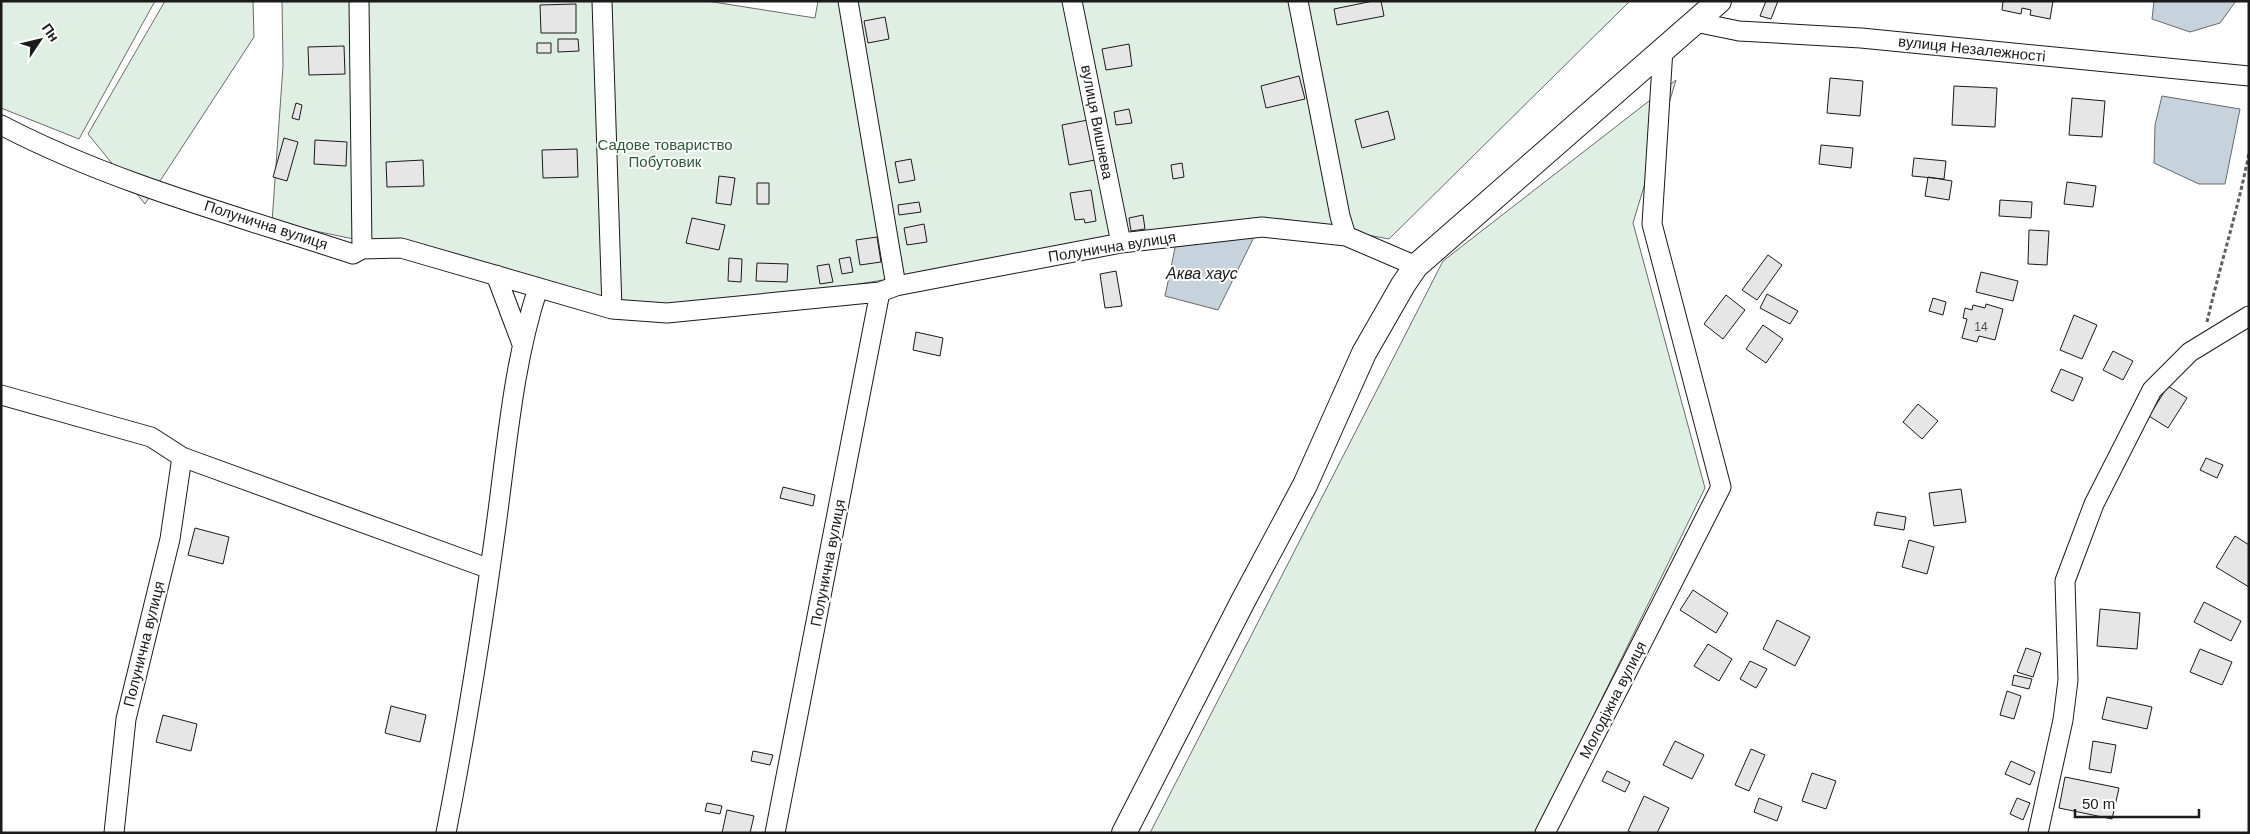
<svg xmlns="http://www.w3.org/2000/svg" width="2250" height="834" font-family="Helvetica,sans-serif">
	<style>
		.green { fill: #e0efe3; stroke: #6a6a6a }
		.water { fill: #c6d2dc; stroke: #6a6a6a }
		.building { fill: #e6e6e6; stroke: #1a1a1a }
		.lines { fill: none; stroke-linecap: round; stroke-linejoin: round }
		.minor-casing { stroke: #1a1a1a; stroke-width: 21 }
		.major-casing { stroke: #1a1a1a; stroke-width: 26 }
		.path { stroke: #5f5f5f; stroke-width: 3; stroke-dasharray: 4 2.5; stroke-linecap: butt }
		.minor { stroke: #fff; stroke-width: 19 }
		.major { stroke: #fff; stroke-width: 24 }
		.labels { text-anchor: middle; stroke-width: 4; stroke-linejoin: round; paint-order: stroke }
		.number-label { font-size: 12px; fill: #4d4d4d }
		.street-label { font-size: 15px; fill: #1a1a1a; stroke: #fff }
		.park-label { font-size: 15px; fill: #2b5a34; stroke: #fff }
		.water-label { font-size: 16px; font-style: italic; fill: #1a1a1a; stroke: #fff }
	</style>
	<rect width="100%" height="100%" fill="#fff"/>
	<!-- green -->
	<path class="green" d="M1,1H155L79,139L1,108Z
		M165,1H253L254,37L145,204L88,134Z
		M282,1H707L815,18L818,1H1630L1389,239L1282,219L988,263L735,304L638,307L464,262L272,222L283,66Z
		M1676,80L1633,223L1705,488L1536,833H1150L1443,261Z"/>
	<!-- water -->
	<path class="water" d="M2154,1H2236L2220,23L2190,32L2152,19Z
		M2162,96L2240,109L2225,184H2199L2154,163L2155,125Z
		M1254,237L1218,310L1165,296L1176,243Z"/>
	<!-- building -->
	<path class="building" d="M1373,1H1381L1384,16L1337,25L1334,9Z
		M1766,1H1778L1771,19L1760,16Z
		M2003,1H2053L2050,19L2030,15L2031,10L2022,8L2021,14L2002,10Z
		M576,4V33H541L540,5Z
		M885,17L889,39L868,43L864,21Z
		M558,39H578L579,51L558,52Z
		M537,43H551V53H537Z
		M1129,44L1132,66L1106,70L1102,49Z
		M344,46L345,74L309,75L308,47Z
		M1299,76L1305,99L1266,108L1261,86Z
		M1830,78L1863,81L1860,116L1827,113Z
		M1954,86L1997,88L1995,127L1952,125Z
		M2072,98L2105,101L2102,137L2069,135Z
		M296,103L302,105L299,120L292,118Z
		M1129,109L1132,123L1116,125L1114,112Z
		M1388,111L1395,139L1362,148L1355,120Z
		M1088,120L1095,160L1069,165L1062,125Z
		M284,138L298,142L287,181L273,177Z
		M315,140L347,142L346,166L314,164Z
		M1821,145L1853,148L1851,168L1819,164Z
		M577,149L578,177L543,178L542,150Z
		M1914,158L1946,161L1944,179L1912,176Z
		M911,159L915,180L899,183L895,162Z
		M423,160L424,186L387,187L386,162Z
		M1182,163L1184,177L1173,179L1171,165Z
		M719,176L735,178L731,205L716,203Z
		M1928,177L1952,181L1949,200L1925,196Z
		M2067,182L2096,186L2093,207L2064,204Z
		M757,183H769V204H757Z
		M1091,190L1096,221L1085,223L1084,219L1075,220L1070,193Z
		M2000,200L2032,202L2031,218L1999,216Z
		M919,202L921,212L899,215L898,205Z
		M1143,215L1145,229L1131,231L1129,218Z
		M692,218L725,225L719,250L686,243Z
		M924,224L927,242L907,245L904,228Z
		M2029,230L2049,231L2047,265L2028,264Z
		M877,237L881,262L860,265L856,240Z
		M1768,255L1782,265L1757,300L1742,290Z
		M850,257L853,272L842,274L839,259Z
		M729,258L742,259L741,282L728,281Z
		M757,263L788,264L787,282L756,281Z
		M829,264L833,282L820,284L817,266Z
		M1116,271L1122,306L1105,308L1100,274Z
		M1981,272L2018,281L2013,301L1976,292Z
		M1767,294L1798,311L1790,324L1760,308Z
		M1726,295L1745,310L1723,339L1704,324Z
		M1933,298L1946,302L1943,315L1929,311Z
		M1986,304L2003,309L1995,340L1979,336L1977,342L1962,338L1967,319L1963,318L1965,308L1972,310L1973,305L1985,308Z
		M2074,315L2097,325L2082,359L2060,350Z
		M1763,325L1783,339L1766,363L1746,349Z
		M916,332L943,338L940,356L913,350Z
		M2113,351L2133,361L2123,380L2103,370Z
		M2061,369L2083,378L2073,401L2051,391Z
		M2168,386L2187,398L2168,428L2149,416Z
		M1918,404L1938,421L1922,439L1903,422Z
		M2206,458L2223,465L2217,478L2200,470Z
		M783,487L815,495L813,506L780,498Z
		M1961,489L1966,522L1934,526L1929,493Z
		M1877,512L1906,517L1904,530L1874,525Z
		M195,528L229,537L223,564L188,555Z
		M2235,536L2249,545V587L2216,567Z
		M1909,540L1934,547L1927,574L1902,567Z
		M1693,590L1728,613L1716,633L1680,610Z
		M2204,602L2241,621L2231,641L2194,622Z
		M2100,609L2140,613L2137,649L2097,646Z
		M1777,620L1810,637L1795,666L1763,649Z
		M1708,644L1732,659L1719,681L1694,666Z
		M2026,648L2041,653L2033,677L2017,672Z
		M2200,649L2232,662L2222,685L2190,672Z
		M1750,661L1767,669L1756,688L1740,679Z
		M2014,675L2032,679L2029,689L2012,685Z
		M2007,691L2021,696L2014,719L2000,715Z
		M2107,697L2152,707L2147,729L2102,719Z
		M391,706L426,715L420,742L385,733Z
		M163,715L197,724L191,751L156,742Z
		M1675,741L1704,755L1692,779L1663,765Z
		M2093,741L2116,745L2111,773L2089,769Z
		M1751,749L1765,755L1749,791L1735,785Z
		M753,751L773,755L770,765L751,761Z
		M2011,761L2035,772L2030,785L2005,774Z
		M1607,771L1630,782L1625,792L1602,781Z
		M1812,773L1836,781L1826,809L1802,801Z
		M2065,777L2119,788L2112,819L2059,808Z
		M1644,796L1669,808L1657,833H1633L1628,831Z
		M1759,798L1782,807L1777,821L1754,812Z
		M2017,798L2030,803L2023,820L2010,814Z
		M707,803L722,806L720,814L705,811Z
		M727,810L754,816L750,833H722Z"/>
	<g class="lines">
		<defs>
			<path id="minor" d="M359,1L362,249
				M602,1L612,309
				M848,1L896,286
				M1072,1L1121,243
				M1298,1L1340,216L1346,236
				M1695,22L1739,31L1861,38L2249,76
				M1,125C112,183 234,215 353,254L362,249L401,248L612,309L667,313L880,292L896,286L1121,243L1262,227L1346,236L1416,266
				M496,275L522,344
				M1,395L151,437L182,457L490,569
				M114,833L126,719L170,539L182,457
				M446,833C466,731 482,629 496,526C507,446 513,364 538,288
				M775,833L880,292
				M1545,833L1721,487L1652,224L1663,49
				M2038,833L2063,720L2068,680L2065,581L2094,504L2152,390L2190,352L2249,316"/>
			<path id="major" d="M1124,833L1243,601L1305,485L1364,353L1403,285L1416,266L1719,1"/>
		</defs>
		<!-- minor casing -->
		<use href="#minor" class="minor-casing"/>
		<!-- major casing -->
		<use href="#major" class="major-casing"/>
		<!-- path -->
		<path class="path" d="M2207,322C2220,265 2238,210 2249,153"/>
		<!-- minor -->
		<use href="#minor" class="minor"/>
		<!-- major -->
		<use href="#major" class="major"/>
	</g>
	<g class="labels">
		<!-- number labels -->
		<g class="number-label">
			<text x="1981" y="331">14</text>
		</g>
		<!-- street labels -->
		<g class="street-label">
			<text transform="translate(1972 49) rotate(6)" y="5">вулиця Незалежності</text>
			<text transform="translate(1097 122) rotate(79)" y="5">вулиця Вишнева</text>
			<text transform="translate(266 225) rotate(18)" y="5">Полунична вулиця</text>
			<text transform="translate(1112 247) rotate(-9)" y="5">Полунична вулиця</text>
			<text transform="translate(828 563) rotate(-79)" y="5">Полунична вулиця</text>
			<text transform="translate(144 644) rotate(-76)" y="5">Полунична вулиця</text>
			<text transform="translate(1613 700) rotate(-63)" y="5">Молодіжна вулиця</text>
		</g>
		<!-- park labels -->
		<g class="park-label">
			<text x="665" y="150">Садове товариство<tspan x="665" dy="17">Побутовик</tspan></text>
		</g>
		<!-- water labels -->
		<g class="water-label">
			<text x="1202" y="279">Аква хаус</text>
		</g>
	</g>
	<!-- border -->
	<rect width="2250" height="834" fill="none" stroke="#1a1a1a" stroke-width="5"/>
	<!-- north arrow -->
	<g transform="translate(40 40) rotate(55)" stroke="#ffffff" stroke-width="4" paint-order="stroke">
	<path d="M0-4L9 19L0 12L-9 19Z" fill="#1a1a1a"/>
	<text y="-8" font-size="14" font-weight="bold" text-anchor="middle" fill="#1a1a1a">Пн</text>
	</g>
	<!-- scale -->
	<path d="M2075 809v8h124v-8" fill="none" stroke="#1a1a1a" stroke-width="2.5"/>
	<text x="2082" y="809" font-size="15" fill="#1a1a1a" stroke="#ffffff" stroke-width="4" paint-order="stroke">50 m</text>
</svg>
